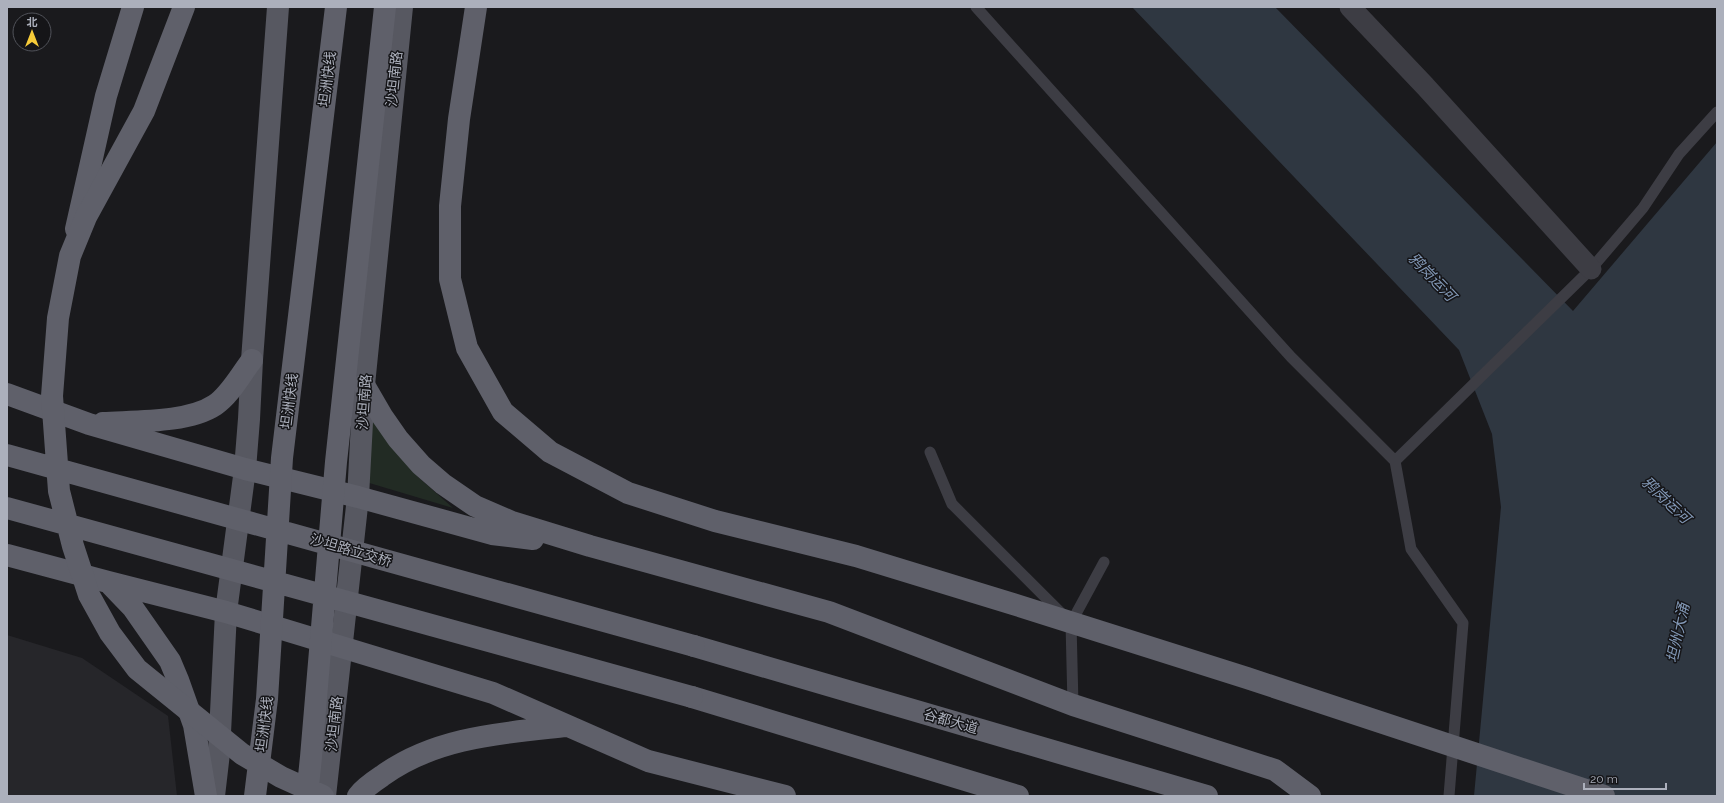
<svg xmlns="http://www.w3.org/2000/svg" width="1724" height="803" font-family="Raleway,'Noto Sans SC',sans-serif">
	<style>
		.built { fill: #26262a }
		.green { fill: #222b24 }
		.water { fill: #2f3741 }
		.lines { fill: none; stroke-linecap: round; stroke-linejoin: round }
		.service { stroke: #3d3d44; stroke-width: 11 }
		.minor { stroke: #3d3d44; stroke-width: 21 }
		.primary { stroke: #575861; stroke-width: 22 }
		.trunk { stroke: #5f606a; stroke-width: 22 }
		.trunk-bridge { stroke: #5f606a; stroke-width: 22 }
		.labels { text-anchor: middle; stroke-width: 3; stroke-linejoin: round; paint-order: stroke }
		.street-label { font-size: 14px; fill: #acb0bc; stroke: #151518 }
		.water-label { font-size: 15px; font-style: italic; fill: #8399b7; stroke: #151518 }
	</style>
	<rect width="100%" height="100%" fill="#1a1a1d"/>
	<!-- built -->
	<path class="built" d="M7,635L82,658L168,716L177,796H7Z"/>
	<!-- green -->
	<path class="green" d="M371,403L395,445L418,477L453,508L366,482Z"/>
	<!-- water -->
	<path class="water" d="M1132,7H1275L1573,311L1717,142V796H1474L1501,507L1492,434L1459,350Z"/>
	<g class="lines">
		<!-- service -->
		<path class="service" d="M976,7L1291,357L1395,461L1411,549L1463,623L1449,796
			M930,452L952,504L1064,616
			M1395,461L1591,269L1643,208L1679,154L1717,112
			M1073,705L1071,623L1104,562"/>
		<!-- minor -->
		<path class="minor" d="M1350,7L1425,86L1591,269"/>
		<!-- primary -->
		<path class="primary" d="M214,796L219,753L226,612L245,469L249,419L252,360L278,7
			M325,796L358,497L364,385L402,7"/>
		<!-- trunk -->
		<path class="trunk" d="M76,229L106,96L133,7
			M364,385L382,416L398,439L421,465L443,484L475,506L512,522L590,546L829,612L1073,705L1275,770L1310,796
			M7,394L89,424L245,469L358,497L492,534L533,539
			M103,423C135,421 188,423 215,405C230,395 241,374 252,360
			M7,555L108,582L226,612L493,693L648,761L785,796
			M108,582L133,608L170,661L178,680L194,725L206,796
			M694,646L1207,796
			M692,697L1018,796
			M358,796C364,788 373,782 382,776C435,737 503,733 566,726"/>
		<!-- trunk-bridge -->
		<path class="trunk-bridge" d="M184,7L144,111L86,217L70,256L58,318L52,396L59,491L73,546L89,595L110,633L137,669L242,754L281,777L323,796
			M476,7L459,119L450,206V279L467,348L503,412L550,452L628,493L715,521L856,556L1013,604L1247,678L1604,796
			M7,455L694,646
			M7,508L692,697
			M255,796L267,699L282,458L336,7
			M307,796L311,757L336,462L385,7"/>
	</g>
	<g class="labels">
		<!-- street labels -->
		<g class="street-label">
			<text transform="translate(327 79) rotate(-83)" y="5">坦洲快线</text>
			<text transform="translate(394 79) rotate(-84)" y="5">沙坦南路</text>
			<text transform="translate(289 401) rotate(-83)" y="5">坦洲快线</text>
			<text transform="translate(364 402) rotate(-86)" y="5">沙坦南路</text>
			<text transform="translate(351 550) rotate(16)" y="5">沙坦路立交桥</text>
			<text transform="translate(951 721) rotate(16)" y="5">谷都大道</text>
			<text transform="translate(264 724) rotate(-83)" y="5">坦洲快线</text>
			<text transform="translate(334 724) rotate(-84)" y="5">沙坦南路</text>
		</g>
		<!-- water labels -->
		<g class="water-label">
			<text transform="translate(1432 277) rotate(46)" y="5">鸦岗运河</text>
			<text transform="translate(1666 500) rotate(43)" y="5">鸦岗运河</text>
			<text transform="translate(1678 633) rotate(-78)" y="5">坦州大涌</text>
		</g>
	</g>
	<!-- border -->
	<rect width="1724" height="803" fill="none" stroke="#acb0bc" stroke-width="16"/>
	<!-- north arrow -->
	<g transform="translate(32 32)"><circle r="19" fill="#151518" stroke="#51535a"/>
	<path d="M0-3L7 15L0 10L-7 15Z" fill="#f6cb39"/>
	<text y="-6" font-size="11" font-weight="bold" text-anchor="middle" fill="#acb0bc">北</text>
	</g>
	<!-- scale -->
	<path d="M1584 783v6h82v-6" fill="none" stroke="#acb0bc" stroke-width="2"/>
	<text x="1590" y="783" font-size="12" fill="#acb0bc" stroke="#151518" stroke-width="3" paint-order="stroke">20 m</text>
</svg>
